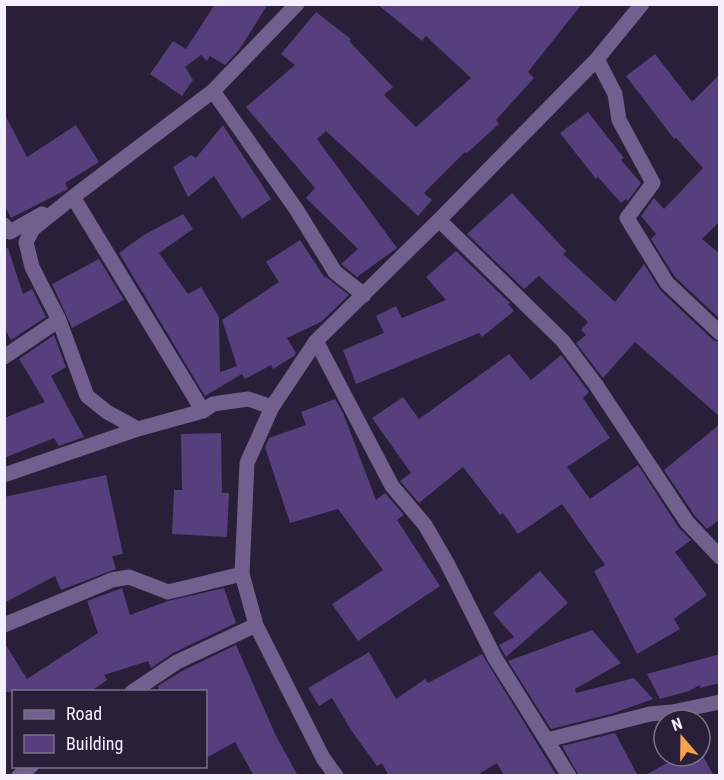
<svg xmlns="http://www.w3.org/2000/svg" width="724" height="780" font-family="'Roboto Condensed',sans-serif">
	<style>
		.building { fill: #573e7c }
		.lines { fill: none; stroke-linecap: round; stroke-linejoin: round }
		.minor { stroke: #71608e; stroke-width: 15 }
	</style>
	<rect width="100%" height="100%" fill="#291f38"/>
	<!-- building -->
	<path class="building" d="M215,4H268L239,50L225,65L210,56L207,61L201,55L185,67L193,80L182,96L150,74L173,41L186,49Z
		M377,4H582L528,72L534,78L496,120L499,124L467,153L465,152L424,193L432,200L418,216L326,131L317,139L397,248L357,277L341,264L358,249L306,198L315,188L246,107L295,65L281,54L316,12L351,39L349,41L393,87L384,95L416,127L471,78L426,36L422,41Z
		M655,54L692,102L720,74V221L702,239L720,254V319L675,277L651,239L656,234L641,216L654,198L664,209L703,168L676,138L674,139L626,76Z
		M588,112L624,158L621,160L641,183L628,201L626,199L621,203L598,177L596,179L560,133Z
		M4,113L27,157L76,125L99,162L65,183L68,189L66,190L11,218L4,205Z
		M223,125L271,199L242,219L214,176L188,197L173,167L191,155L196,158Z
		M512,193L566,251L563,254L615,302L644,264L660,290L713,340L720,343V417L635,342L603,378L576,343L586,335L581,330L588,322L539,276L524,289L467,234Z
		M183,214L193,229L159,253L188,294L201,287L219,317L220,372L237,366L222,320L279,282L266,262L300,240L325,278L326,277L349,295L321,322L287,338L296,353L294,356L273,369L271,365L245,379L242,374L205,396L119,253L144,235Z
		M8,248L23,294L32,289L46,317L11,340L4,328V249Z
		M456,251L510,303L508,304L514,311L482,337L479,333L356,384L343,350L384,333L376,316L396,306L402,318L446,300L426,277Z
		M99,259L124,300L72,328L52,284Z
		M54,335L66,367L51,376L84,437L59,446L54,438L4,458V418L45,402L19,359Z
		M509,354L531,380L561,355L589,392L583,398L610,438L567,467L590,499L638,465L679,528L691,540L675,552L707,595L674,619L680,629L637,654L594,571L605,565L562,504L518,534L503,513L500,515L463,467L419,503L400,481L411,473L372,418L403,397L419,419Z
		M335,399L343,413L376,500L385,493L404,515L397,520L440,586L358,641L332,604L383,570L338,509L290,523L265,447L269,438L306,425L301,412Z
		M720,424V519L707,529L695,516L664,470Z
		M221,433L222,493H229L227,537L172,534L174,490H182L181,434Z
		M106,475L123,554L112,556L116,569L61,590L55,576L4,603V497Z
		M540,571L568,603L506,657L499,645L514,637L493,613Z
		M122,588L130,615L168,601L224,588L236,623L173,653L151,668L148,661L104,675L107,680L90,692H4V642L27,679L98,633L87,601Z
		M592,630L621,663L575,689L576,693L634,678L653,699L614,713L551,729L508,661Z
		M236,645L276,736L298,776H254L235,742L206,758V692H160L158,686L182,671Z
		M369,652L396,699L425,679L428,683L482,654L557,776H504L497,763L476,776H389L382,763L377,766L351,730L332,698L319,706L308,688Z
		M720,654V683L700,688V685L689,691L660,699L647,674Z
		M615,733L638,776H579L562,746Z
		M679,756H703L714,776H644Z"/>
	<g class="lines">
		<!-- minor -->
		<path class="minor" d="M597,59L615,94L619,120L653,183L627,218L667,283L720,333
			M213,91L296,209L335,272L364,295
			M73,197L203,411
			M439,220L563,341L596,385L687,522L720,557
			M4,225L10,232L42,214
			M316,341L392,486L425,525L447,563L495,658L569,776
			M4,357L59,320
			M138,429L107,412L87,396L59,320L32,267L26,242L33,229L73,197L213,91L297,4
			M4,475L138,429L203,411L213,404L248,399L272,407
			M4,625L112,580L129,577L168,592L242,574
			M132,692L177,662L256,625
			M547,740L650,714L672,712L720,702
			M19,776L31,766
			M336,776L323,758L256,625L242,574L247,463L272,407L316,341L439,220L597,59L642,4"/>
	</g>
	<!-- border -->
	<rect width="724" height="780" fill="none" stroke="#f3effd" stroke-width="12"/>
	<!-- legend -->
	<rect x="12" y="690" width="195" height="78" fill="#291f38" stroke="#7a7287" stroke-width="1.5"/>
	<rect x="24" y="710" width="30" height="9" fill="#71608e" stroke="#7a7287" stroke-width="1.5"/>
	<text x="66" y="720" font-size="18" fill="#f3effd">Road</text>
	<rect x="24" y="735" width="30" height="18" fill="#573e7c" stroke="#7a7287" stroke-width="1.5"/>
	<text x="66" y="750" font-size="18" fill="#f3effd">Building</text>
	<!-- north arrow -->
	<g transform="translate(682 738) rotate(340)"><circle r="28" fill="#291f38" stroke="#7a7287" stroke-width="1.5"/>
	<path d="M0-4.5L10 22L0 15L-10 22Z" fill="#f8a04b"/>
	<text y="-9" font-size="16" font-weight="bold" text-anchor="middle" fill="#f3effd">N</text>
	</g>
</svg>
